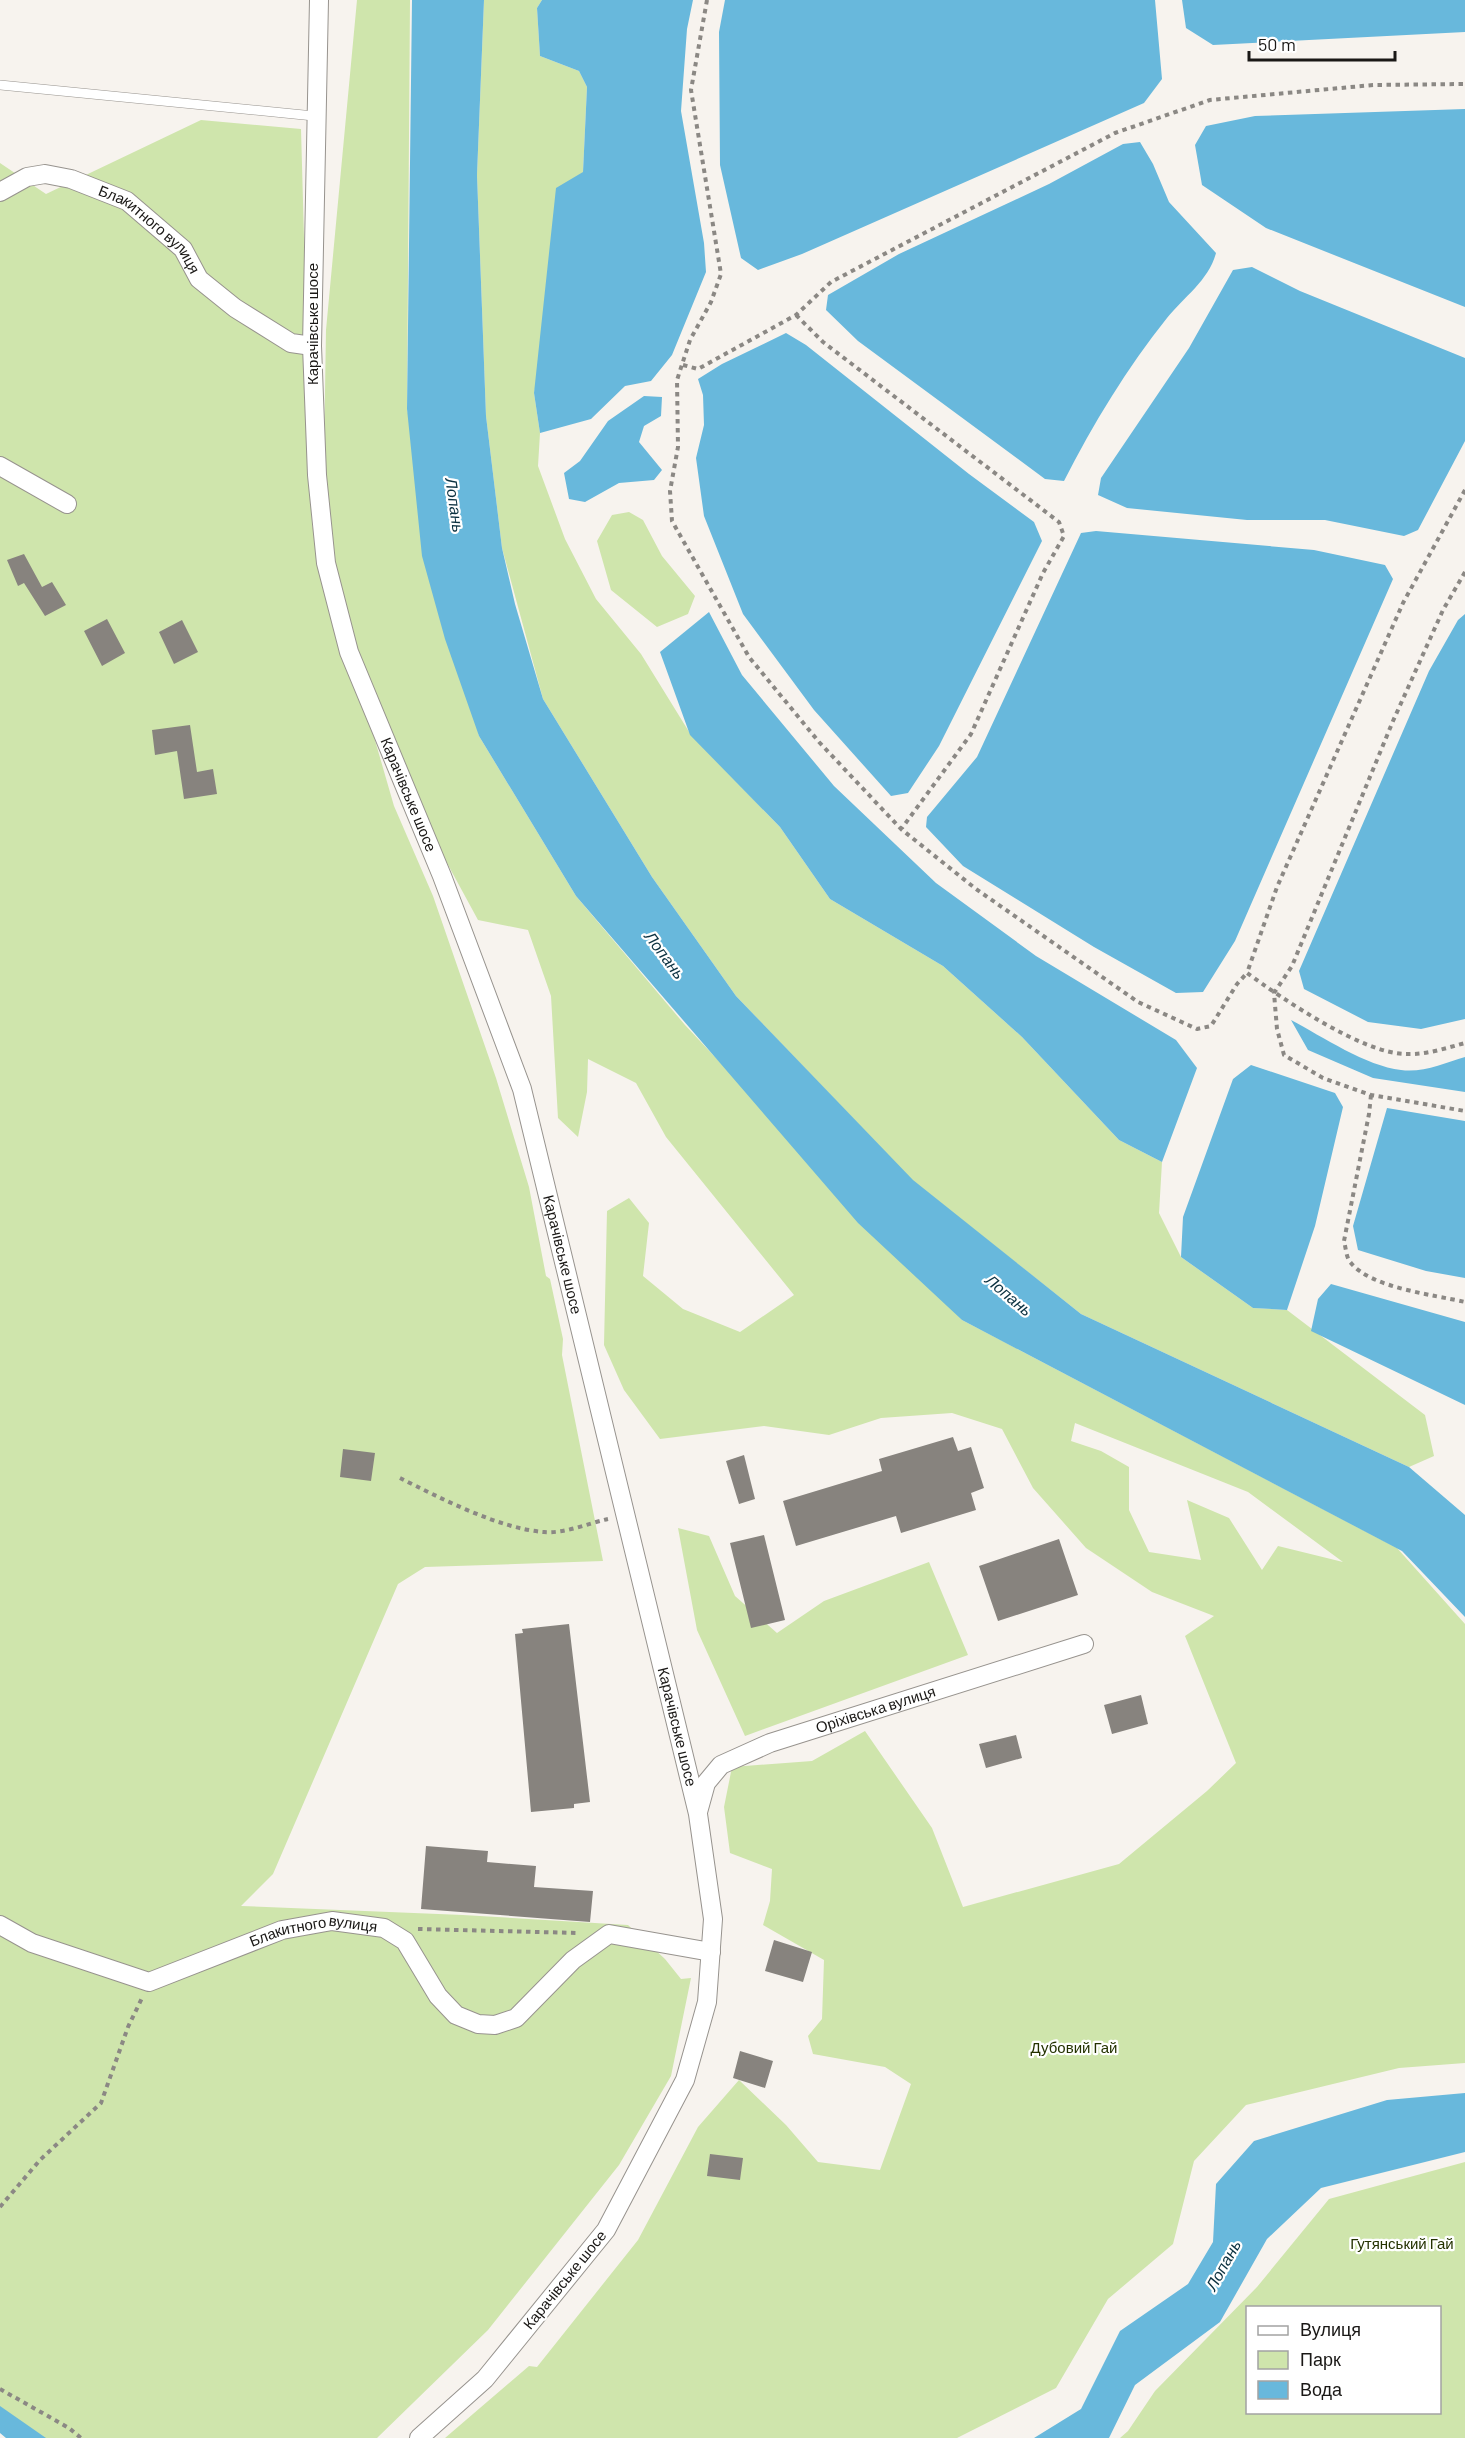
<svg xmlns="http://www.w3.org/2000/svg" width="1465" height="2438" font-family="Barlow,sans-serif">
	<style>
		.green { fill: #cfe5ac; fill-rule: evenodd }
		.water { fill: #68b8dc }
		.building { fill: #87837e }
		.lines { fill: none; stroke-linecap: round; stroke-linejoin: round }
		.service-casing { stroke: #97938e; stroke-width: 10 }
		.minor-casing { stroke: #97938e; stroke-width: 20 }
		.path { stroke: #8b8884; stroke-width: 4; stroke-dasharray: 4.5 4.5; stroke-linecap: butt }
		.service { stroke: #fff; stroke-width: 9 }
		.minor { stroke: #fff; stroke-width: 18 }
		.labels { text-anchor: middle; stroke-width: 4.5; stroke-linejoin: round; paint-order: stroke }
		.street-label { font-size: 15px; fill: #1a1816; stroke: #fff }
		.park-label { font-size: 15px; fill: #243200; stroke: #fff }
		.water-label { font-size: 16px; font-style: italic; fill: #0b3140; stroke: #fff }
	</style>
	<rect width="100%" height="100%" fill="#f7f3ee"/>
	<!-- green -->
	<path class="green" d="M357,0H410L407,409L479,736L576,896L685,1025L962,1320L1397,1548L1465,1624V2063L1399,2068L1246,2105L1194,2161L1173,2244L1108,2299L1056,2388L957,2438H445L529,2366L537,2367L638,2240L698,2127L739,2080L786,2125L818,2162L880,2170L911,2084L885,2067L813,2054L808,2036L822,2019L824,1960L763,1925L770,1901L772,1869L730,1853L724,1807L732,1767L812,1761L865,1731L932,1828L963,1907L1119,1864L1207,1791L1236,1763L1185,1636L1214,1616L1152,1592L1086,1548L1033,1488L1002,1429L952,1413L881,1418L829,1435L764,1426L660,1439L624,1390L604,1345L607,1211L629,1198L649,1223L643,1276L683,1309L740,1332L794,1295L666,1137L636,1083L588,1059L587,1092L578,1137L558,1118L551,996L528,930L478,920L403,782L346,640L394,806L433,896L496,1078L529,1187L546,1276L550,1279L563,1339L562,1355L603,1561L425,1567L398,1584L273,1874L241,1906L463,1915L628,1925L665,1959L681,1979L691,1978L671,2076L619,2165L488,2330L377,2438H35L0,2413V163L46,194L201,120L301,129L312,525L342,629L324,453L326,330ZM1075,1423L1248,1492L1343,1562L1278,1546L1262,1570L1229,1518L1187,1500L1201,1560L1149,1552L1129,1510V1467L1101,1451L1071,1441Z
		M484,0H542L537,8L540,56L579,71L587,87L583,172L534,393L540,433L538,466L565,539L596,599L641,654L691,735L780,827L830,899L943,966L1022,1037L1119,1140L1162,1162L1159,1213L1181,1257L1253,1308L1287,1310L1425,1415L1434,1456L1409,1467L1081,1314L913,1181L736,996L652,877L543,699L502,548L486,416L477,175Z
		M629,512L643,520L662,556L695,596L688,614L657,627L611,590L597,541L612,515Z
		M678,1528L709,1536L735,1596L777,1633L824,1601L929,1562L968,1655L745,1736L697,1630Z
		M1465,2162V2438H1120L1128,2431L1155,2391L1257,2287L1329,2199ZM1248,2308H1440V2412H1248Z"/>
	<!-- water -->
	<path class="water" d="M412,0H484L477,175L486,416L502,548L515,604L543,699L652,877L736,996L913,1180L1081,1314L1409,1467L1465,1515V1617L1402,1551L962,1320L858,1223L576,896L479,736L445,639L422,556L407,409Z
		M542,0H693L687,29L681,111L704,243L706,272L672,355L651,381L625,386L591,419L540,433L534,393L556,188L583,172L587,87L579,71L540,56L537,8Z
		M725,0H1155L1162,79L1144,103L802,254L758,270L741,258L720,165L719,32Z
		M1182,0H1465V32L1213,45L1186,28Z
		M1465,109V307L1266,228L1202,185L1195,145L1206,126L1255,116Z
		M1140,142L1153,164L1169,202L1216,253C1209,280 1184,297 1167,318C1127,368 1093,424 1064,481L1045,479L858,341L826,310L828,295L899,254L1049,184L1123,144Z
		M1252,267L1300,291L1465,358V441L1418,530L1404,536L1325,520H1247L1127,508L1098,495L1101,478L1189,348L1233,270Z
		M786,333L806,345L969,474L1034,522L1042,541L939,746L908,793L891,796L814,710L743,614L704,516L696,458L704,425L703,395L698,379L722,364Z
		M644,396L662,397L661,416L644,426L639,442L662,470L654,480L619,483L585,502L569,499L564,473L580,461L608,421Z
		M1096,531L1314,550L1385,565L1393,579L1235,941L1203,992L1176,993L1094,947L963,866L926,827L927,817L977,757L1081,533Z
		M709,612L742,675L834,786L936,883L1036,956L1176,1040L1197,1068L1162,1162L1119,1140L1022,1037L943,966L830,899L780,827L690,735L660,652Z
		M1465,614V1019L1421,1029L1368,1022L1304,989L1299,971L1429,671L1458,620Z
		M1291,1020C1323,1037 1366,1066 1401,1070C1423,1073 1445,1063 1465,1057V1092L1373,1078L1308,1050Z
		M1251,1065L1335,1093L1343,1107L1315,1226L1287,1310L1253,1308L1181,1257L1183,1217L1233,1079Z
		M1387,1108L1465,1121V1278L1426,1271L1358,1250L1353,1226Z
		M1331,1284L1465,1322V1405L1311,1331L1318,1299Z
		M1465,2093V2152L1321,2188L1267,2239L1220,2322L1135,2385L1109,2438H1034L1081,2409L1120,2331L1188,2284L1213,2242L1216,2184L1254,2141L1387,2100Z
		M0,2406L46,2438H6L0,2433Z"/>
	<!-- building -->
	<path class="building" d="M24,554L42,587L52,582L66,605L45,616L24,583L18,586L7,560Z
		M107,619L125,653L102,666L84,631Z
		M182,620L198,652L174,664L159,632Z
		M190,725L197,772L213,769L217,794L184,799L177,751L155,755L152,730Z
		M953,1437L958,1451L971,1447L984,1488L971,1493L976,1510L901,1533L896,1516L796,1546L783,1501L882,1471L879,1459Z
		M343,1449L375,1453L371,1481L340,1477Z
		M744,1455L755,1499L739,1504L726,1461Z
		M764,1535L785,1620L751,1628L730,1543Z
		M1059,1539L1078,1595L998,1621L979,1566Z
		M569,1624L590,1802L574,1804V1808L531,1812L515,1634L523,1633L522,1629Z
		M1141,1695L1148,1724L1112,1734L1104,1705Z
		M1016,1735L1022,1758L986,1768L979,1744Z
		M426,1846L488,1851L487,1862L536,1866L534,1887L593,1891L590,1922L421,1909Z
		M774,1940L812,1952L803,1982L765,1971Z
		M740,2051L773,2061L765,2088L733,2078Z
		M710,2154L743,2158L740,2180L707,2176Z"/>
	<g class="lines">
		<defs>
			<path id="service" d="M0,85L314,116"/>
			<g id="minor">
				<path id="s1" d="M319,0L312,346L317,475L326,563L349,652L442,876L522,1089L698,1814L713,1919L707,2002L685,2080L606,2230L485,2379L419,2438"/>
				<path id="s2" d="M0,192L27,177L45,174L71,179L127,201L183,249L199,279L235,308L291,343L312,346"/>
				<path d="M0,466L67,504"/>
				<path id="s3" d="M698,1812L706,1783L721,1765L770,1743L1084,1644"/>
				<path id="s4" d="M0,1925L32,1943L149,1982L282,1930L332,1921L384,1928L405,1941L438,1996L456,2015L478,2024L495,2025L516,2018L573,1960L609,1934L711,1952"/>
			</g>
		</defs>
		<!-- service casing -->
		<use href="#service" class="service-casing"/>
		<!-- minor casing -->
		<use href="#minor" class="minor-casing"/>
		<!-- path -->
		<path class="path" d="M707,0L691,90L721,274L711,302L690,340L677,380L678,447L670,491L672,521L749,657L819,742L901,829L976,889L1138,1002L1197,1029L1211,1026L1237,984L1247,973
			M796,315L823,342L1059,522L1064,536L1043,573L971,734L902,828
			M683,365L698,369L796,315L831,282L1115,133L1210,100L1373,85L1465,84
			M1465,490L1403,603L1277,887L1247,973C1283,999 1363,1054 1406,1054C1426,1055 1446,1048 1465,1043
			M1465,572L1443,610L1393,721L1292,966L1274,993L1277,1029L1284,1055L1323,1078L1371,1095L1465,1111
			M1371,1095L1369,1114L1344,1241C1346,1248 1346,1258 1351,1263C1371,1288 1435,1295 1465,1302
			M400,1478C440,1498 500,1529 544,1532C564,1534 589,1523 608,1519
			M418,1929L578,1933
			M0,2207L40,2160L101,2103L128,2027L143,1996
			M0,2389L69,2428L81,2438"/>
		<!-- service -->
		<use href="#service" class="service"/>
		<!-- minor -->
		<use href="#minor" class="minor"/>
	</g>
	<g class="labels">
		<!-- street labels -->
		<g class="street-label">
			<text dy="5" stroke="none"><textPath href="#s2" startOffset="171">Блакитного вулиця</textPath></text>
			<text transform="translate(313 324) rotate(-90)" y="5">Карачівське шосе</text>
			<text dy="5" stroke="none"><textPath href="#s1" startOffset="810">Карачівське шосе</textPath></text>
			<text dy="5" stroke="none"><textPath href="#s1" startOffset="1296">Карачівське шосе</textPath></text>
			<text dy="5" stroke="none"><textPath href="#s3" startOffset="218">Оріхівська вулиця</textPath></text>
			<text dy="5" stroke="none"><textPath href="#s1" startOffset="1782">Карачівське шосе</textPath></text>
			<text dy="5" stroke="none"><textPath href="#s4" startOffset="334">Блакитного вулиця</textPath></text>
			<text transform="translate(565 2280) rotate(-51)" y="5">Карачівське шосе</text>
		</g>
		<!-- park labels -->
		<g class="park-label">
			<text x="1074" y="2053">Дубовий Гай</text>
			<text x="1402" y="2249">Гутянський Гай</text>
		</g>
		<!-- water labels -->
		<g class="water-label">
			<text transform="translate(455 505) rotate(82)" y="6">Лопань</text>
			<text transform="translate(665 955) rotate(53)" y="6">Лопань</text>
			<text transform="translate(1009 1295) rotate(40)" y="6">Лопань</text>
			<text transform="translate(1223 2265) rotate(-61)" y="6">Лопань</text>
		</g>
	</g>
	<!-- legend -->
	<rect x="1246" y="2306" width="195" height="108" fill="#ffffff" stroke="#a3a3a2" stroke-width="1.5"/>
	<rect x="1258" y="2326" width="30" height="9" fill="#ffffff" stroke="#a3a3a2" stroke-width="1.5"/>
	<text x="1300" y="2336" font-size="18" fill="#1a1816">Вулиця</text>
	<rect x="1258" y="2351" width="30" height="18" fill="#cfe5ac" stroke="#a3a3a2" stroke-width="1.5"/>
	<text x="1300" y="2366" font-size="18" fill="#1a1816">Парк</text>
	<rect x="1258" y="2381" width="30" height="18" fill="#68b8dc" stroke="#a3a3a2" stroke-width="1.5"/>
	<text x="1300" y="2396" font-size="18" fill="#1a1816">Вода</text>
	<!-- scale -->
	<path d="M1249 51v9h146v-9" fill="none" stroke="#1a1816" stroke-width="3"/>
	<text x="1258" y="51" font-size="18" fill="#1a1816" stroke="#ffffff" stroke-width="4.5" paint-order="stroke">50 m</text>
</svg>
